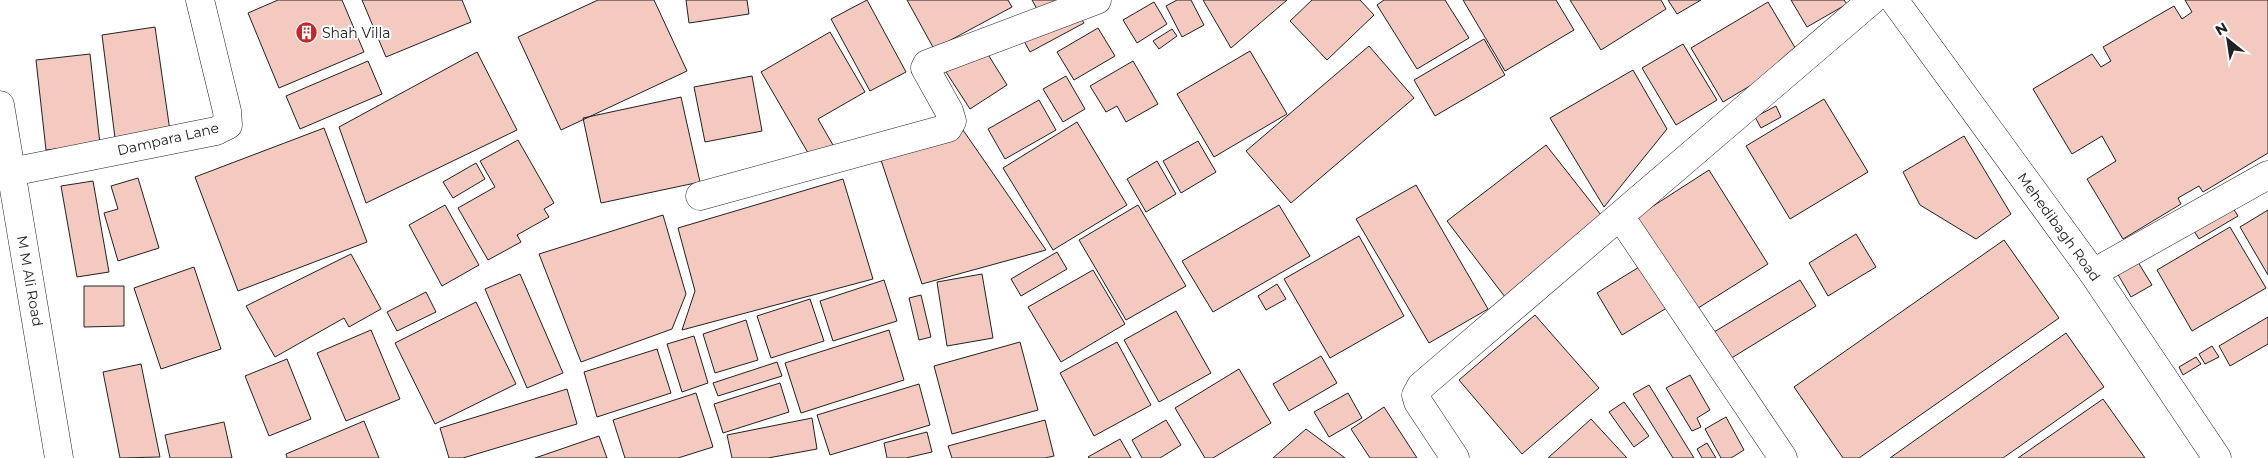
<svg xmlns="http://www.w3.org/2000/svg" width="2268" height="458" font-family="Montserrat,sans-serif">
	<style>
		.building { fill: #f3c9c0; stroke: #222 }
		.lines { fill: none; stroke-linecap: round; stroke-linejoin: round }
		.minor-casing { stroke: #222; stroke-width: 29 }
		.major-casing { stroke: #222; stroke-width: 29 }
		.minor { stroke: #fff; stroke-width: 28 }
		.major { stroke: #fff; stroke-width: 28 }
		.labels { text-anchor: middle; stroke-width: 4; stroke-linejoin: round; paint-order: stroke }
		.poi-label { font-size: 14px; fill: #222; stroke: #fff; text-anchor: start }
		.street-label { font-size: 14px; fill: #222; stroke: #fff }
	</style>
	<rect width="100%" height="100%" fill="#fff"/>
	<!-- building -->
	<path class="building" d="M278,0H342L364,52L279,88L248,13Z
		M362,0H462L471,22L386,57Z
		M598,0H654L687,71L561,130L518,37Z
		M686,0H747L749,14L689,23Z
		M867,0L906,72L870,91L831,19Z
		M907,0H1008L1012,7L934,49Z
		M1032,0H1073L1042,18Z
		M1177,0H1191L1204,25L1182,37L1166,6Z
		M1203,0H1287L1231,48Z
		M1312,0H1360L1374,15L1327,60L1290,21Z
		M1384,0H1445L1469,38L1417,69L1377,5Z
		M1463,0H1556L1574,30L1505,71Z
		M1570,0H1661L1666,9L1601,50Z
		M1668,0H1701L1677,14Z
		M1791,0H1844L1847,4L1807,27Z
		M2185,0H2268V153L2203,192L2199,186L2178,198L2181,204L2123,239L2087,179L2116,161L2102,136L2072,154L2033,89L2092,54L2101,67L2111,61L2103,47L2174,6L2182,19L2192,12Z
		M1154,2L1167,24L1137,43L1123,20Z
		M1768,2L1800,56L1723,102L1691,48Z
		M1077,12L1084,23L1030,52L1024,41Z
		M155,27L170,131L115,138L102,35Z
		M1098,28L1115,56L1074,80L1057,52Z
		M1172,29L1177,36L1159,49L1153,41Z
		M830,32L865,92L818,119L833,145L811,158L761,72Z
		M1484,39L1505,75L1435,116L1414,80Z
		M1683,44L1717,100L1676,125L1642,68Z
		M1369,46L1414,98L1291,203L1246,151Z
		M984,48L1007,85L970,109L946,72Z
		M1250,51L1287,114L1214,157L1177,94Z
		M477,52L517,130L366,203L339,127Z
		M90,54L100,144L46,150L36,60Z
		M368,61L382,94L300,129L286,96Z
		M1133,61L1158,104L1126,122L1117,106L1106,112L1090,86Z
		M1633,70L1667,129L1604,207L1550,118Z
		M752,76L762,131L705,142L694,87Z
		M1066,76L1085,109L1063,122L1043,89Z
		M681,97L700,182L601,203L583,118Z
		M1824,99L1868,172L1790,219L1746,146Z
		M1039,100L1056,130L1005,159L988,129Z
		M1776,106L1781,117L1761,128L1755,117Z
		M1077,122L1127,205L1053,250L1003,168Z
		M324,128L367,242L238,291L195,177Z
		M963,130L1046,250L922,284L880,157Z
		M1964,136L2011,214L1976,239L1920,205L1903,172Z
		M518,140L554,203L544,209L549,217L517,235L521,242L488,260L458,208L495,187L480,161Z
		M1198,141L1216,172L1181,193L1163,161Z
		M1546,145L1605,220L1505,297L1447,221Z
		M1157,161L1176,194L1146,212L1127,179Z
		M476,163L485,179L453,198L443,182Z
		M1709,170L1768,264L1695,310L1636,217Z
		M138,178L159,248L118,261L104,213L118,209L111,186Z
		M843,179L873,279L682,330L695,291L678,228Z
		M93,181L109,272L77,277L61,186Z
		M1416,185L1488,309L1429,343L1356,219Z
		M2228,200L2238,216L2199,239L2189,223Z
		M445,205L479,265L442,286L409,225Z
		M1138,205L1186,286L1126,320L1079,240Z
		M1279,205L1310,256L1213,312L1182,261Z
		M2268,210V275L2240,227Z
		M663,215L686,294L672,329L581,362L539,254Z
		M2230,227L2266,288L2192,331L2157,270Z
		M1856,234L1876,267L1828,296L1809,263Z
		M1359,236L1404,316L1330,358L1284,279Z
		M2004,240L2059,318L1859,458H1843L1794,387Z
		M1057,252L1067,269L1021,296L1011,279Z
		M351,254L381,309L349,327L344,318L275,357L246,306Z
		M2133,254L2152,285L2131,297L2113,266Z
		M1644,264L1670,306L1622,335L1597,293Z
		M194,267L221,349L161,369L134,288Z
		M1093,270L1125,324L1061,362L1028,307Z
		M520,274L563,373L527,388L485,289Z
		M982,274L993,338L947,346L937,282Z
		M884,280L897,321L833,341L820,301Z
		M1800,280L1816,306L1730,359L1714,332Z
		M1277,284L1286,299L1266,310L1258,296Z
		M84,286H124V326L84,327Z
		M426,292L436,312L397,331L387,312Z
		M921,295L931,337L919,340L909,298Z
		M810,299L824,341L771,358L757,316Z
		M476,302L516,384L435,424L395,343Z
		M1176,311L1211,373L1159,402L1124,340Z
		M1535,315L1599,388L1522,454L1459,380Z
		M2268,317V344L2230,366L2219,346Z
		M746,320L758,360L715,373L703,334Z
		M371,330L400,399L346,421L317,353Z
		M889,330L904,380L801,413L785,363Z
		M2066,333L2104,387L2003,458H1890Z
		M694,336L708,383L682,392L667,344Z
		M1020,342L1038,410L952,434L934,366Z
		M1117,342L1151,405L1094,436L1060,373Z
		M2212,346L2219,357L2205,364L2199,354Z
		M657,349L671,393L597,417L584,372Z
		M1321,356L1337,383L1289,411L1273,384Z
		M2196,357L2201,364L2183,375L2179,367Z
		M287,359L311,419L269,436L245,376Z
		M777,362L782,376L718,396L713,383Z
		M141,364L160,457L120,458L103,372Z
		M1239,369L1271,423L1213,458H1205L1175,408Z
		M1690,375L1710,410L1697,418L1701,427L1692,431L1666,388Z
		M780,383L789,412L723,433L714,404Z
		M919,384L930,425L830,455L817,415Z
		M1649,385L1694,458H1673L1633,394Z
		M567,389L577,424L463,458H449L440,428Z
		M696,393L713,447L678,458H625L613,420Z
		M1348,393L1362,418L1329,437L1314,412Z
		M2103,399L2145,458H2018Z
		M1624,402L1649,436L1634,447L1609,412Z
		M1384,407L1417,458H1370L1351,429Z
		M1726,417L1744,450L1731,458H1721L1705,429Z
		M812,418L817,449L768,458H732L727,435Z
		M1591,419L1627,458H1548Z
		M1045,420L1054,456L1045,458H952L948,446Z
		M1166,420L1181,445L1160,458H1142L1132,440Z
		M364,421L379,458H287L286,454Z
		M224,422L232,458H170L165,435Z
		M1306,429L1345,458H1273Z
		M927,432L932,452L906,458H887L884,443Z
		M599,436L607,458H535Z
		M1120,439L1131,458H1089L1088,457Z
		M1707,443L1716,458H1702L1697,449Z"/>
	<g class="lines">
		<defs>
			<path id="minor" d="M0,105L59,458
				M11,172L216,131L228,125L227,111L200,0
				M700,196L948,128L952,121L949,111L925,68L927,64L1097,0
				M1620,216L1783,458
				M2093,273L2268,175
				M1455,458L1418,402L1416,395L1421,386L1872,0"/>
			<path id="major" d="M1894,0L2093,273L2217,458"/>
		</defs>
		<!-- minor casing -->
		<use href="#minor" class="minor-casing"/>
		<!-- major casing -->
		<use href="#major" class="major-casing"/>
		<!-- minor -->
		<use href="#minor" class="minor"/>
		<!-- major -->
		<use href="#major" class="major"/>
	</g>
	<!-- icons -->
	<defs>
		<symbol id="building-disc" viewBox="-11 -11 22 22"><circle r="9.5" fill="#c62828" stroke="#fff"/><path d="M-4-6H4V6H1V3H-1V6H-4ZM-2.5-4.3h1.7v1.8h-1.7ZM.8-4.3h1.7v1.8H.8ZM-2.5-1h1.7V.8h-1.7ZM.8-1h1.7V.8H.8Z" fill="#fff"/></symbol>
	</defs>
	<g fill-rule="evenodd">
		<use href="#building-disc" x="294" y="20" width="25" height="25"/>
	</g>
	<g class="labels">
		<!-- poi labels -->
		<g class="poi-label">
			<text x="322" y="38">Shah Villa</text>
		</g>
		<!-- street labels -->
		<g class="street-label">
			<text transform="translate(168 139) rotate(-13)" y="5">Dampara Lane</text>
			<text transform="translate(2059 227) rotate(54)" y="5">Mehedibagh Road</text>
			<text transform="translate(30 281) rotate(80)" y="5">M M Ali Road</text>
		</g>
	</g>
	<!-- north arrow -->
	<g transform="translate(2228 40) rotate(330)" stroke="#ffffff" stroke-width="4" paint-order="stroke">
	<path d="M0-4L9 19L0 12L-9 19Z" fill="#222222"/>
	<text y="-8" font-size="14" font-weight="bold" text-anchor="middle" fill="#222222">N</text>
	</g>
</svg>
